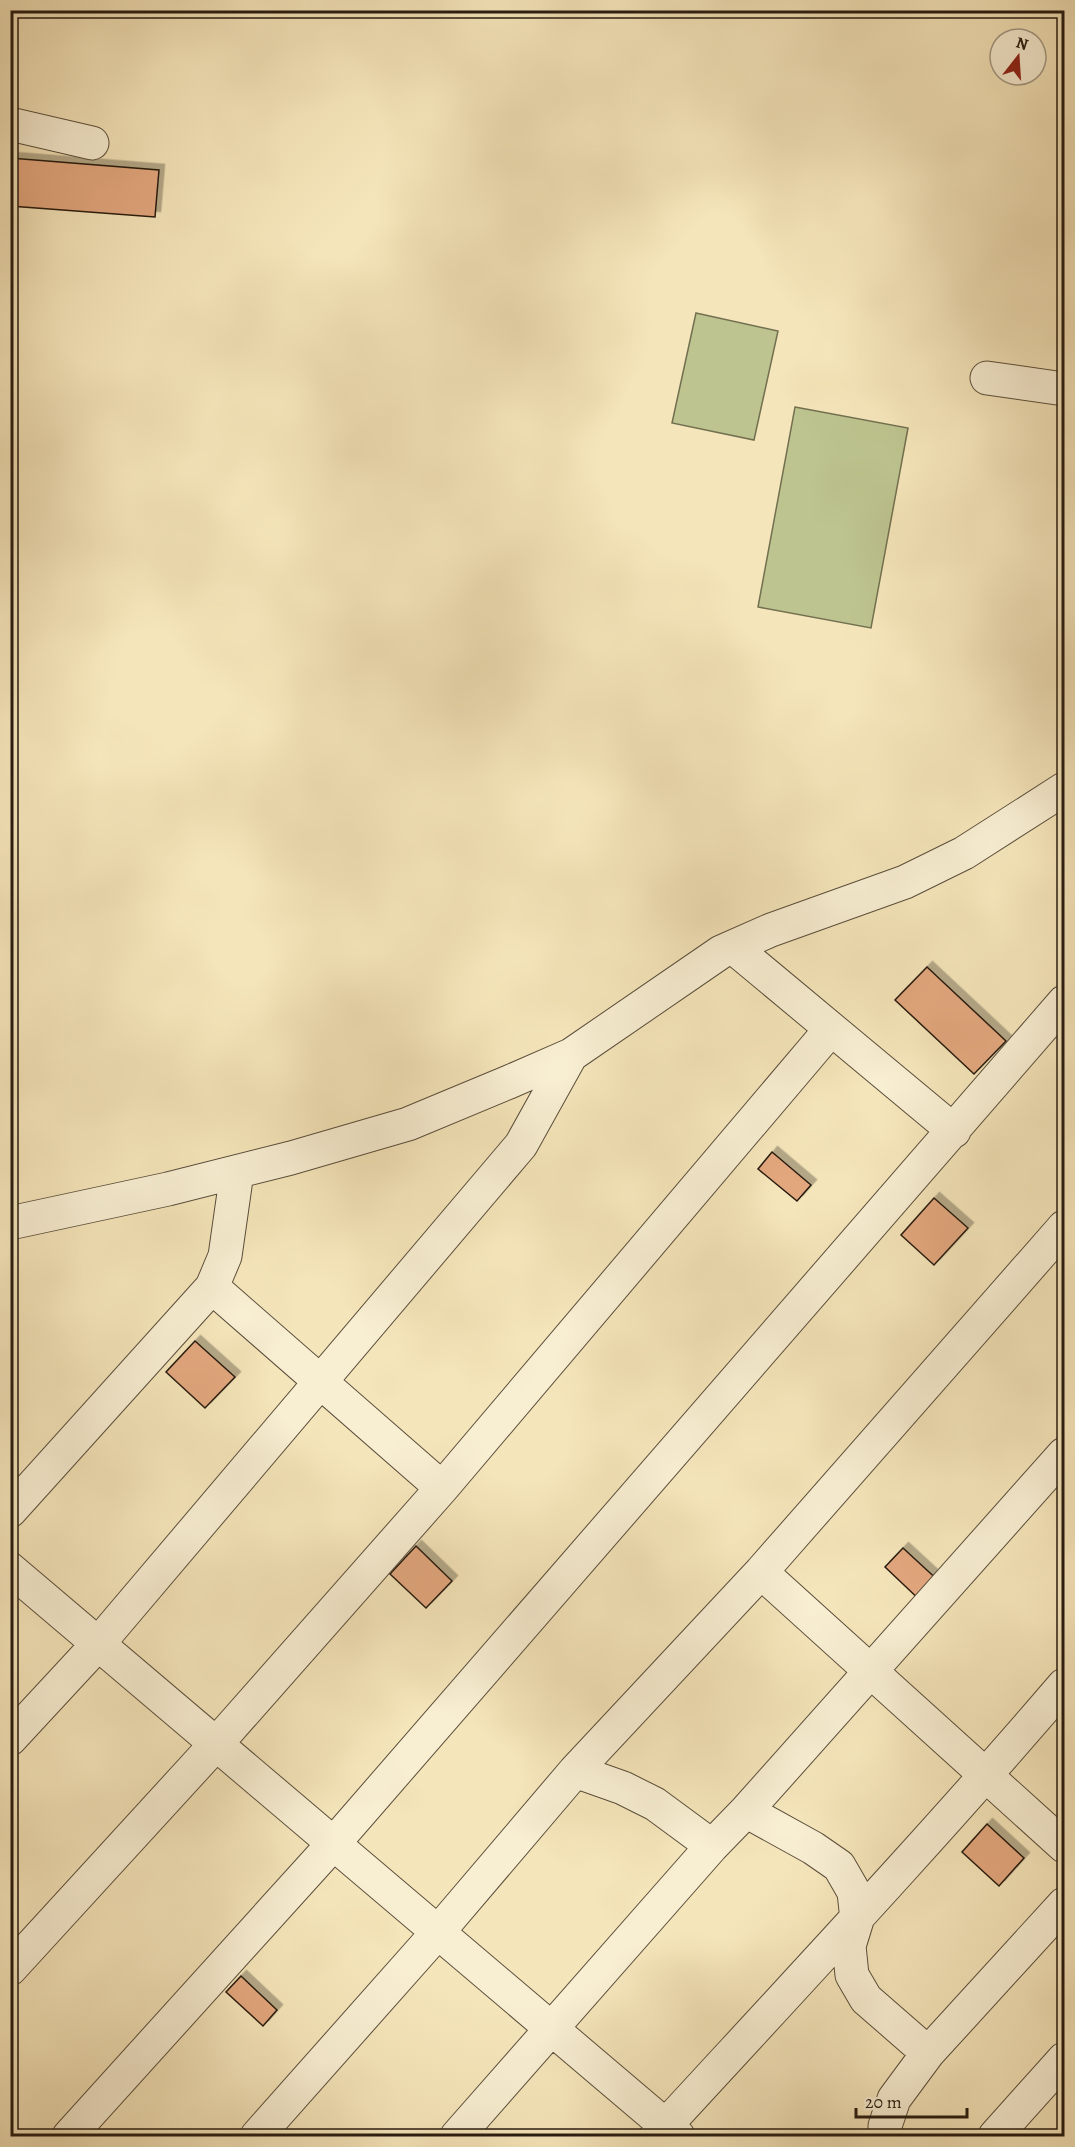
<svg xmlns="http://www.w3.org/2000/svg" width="1075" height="2147" font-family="Alegreya,serif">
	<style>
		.green { fill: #bdc48f; stroke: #727050; stroke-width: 1.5 }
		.building { fill: #e3a77e; stroke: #271b11; stroke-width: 1.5; filter: url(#shadow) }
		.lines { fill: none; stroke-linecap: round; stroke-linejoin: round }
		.minor-casing { stroke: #5a4e3b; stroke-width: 35 }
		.minor { stroke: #f8eed2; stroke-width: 33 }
	</style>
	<defs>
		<filter id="shadow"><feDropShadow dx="5.5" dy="-5.5" stdDeviation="0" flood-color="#0004"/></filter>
	</defs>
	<rect width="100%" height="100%" fill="#f5e5ba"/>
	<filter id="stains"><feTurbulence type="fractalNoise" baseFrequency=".00333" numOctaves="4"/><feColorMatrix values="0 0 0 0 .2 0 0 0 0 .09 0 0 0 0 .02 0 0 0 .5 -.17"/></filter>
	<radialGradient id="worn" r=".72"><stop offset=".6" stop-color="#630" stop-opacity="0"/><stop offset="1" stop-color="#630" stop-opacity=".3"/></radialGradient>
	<!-- green -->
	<path class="green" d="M696,313L778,331L754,440L672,423Z
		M795,407L908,428L871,628L758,607Z"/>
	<!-- building -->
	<path class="building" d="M10,158L159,170L155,217L10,206Z
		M927,967L1006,1041L974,1074L895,1000Z
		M772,1152L811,1185L797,1201L758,1169Z
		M934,1198L968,1228L934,1265L901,1235Z
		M195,1341L235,1377L205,1408L166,1372Z
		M416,1546L452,1581L426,1608L390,1574Z
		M903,1548L942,1584L924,1604L885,1567Z
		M987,1824L1024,1858L999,1886L962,1852Z
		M241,1976L277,2010L263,2026L226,1992Z"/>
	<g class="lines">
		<defs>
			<path id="minor" d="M10,124L92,143
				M987,378L1064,389
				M733,947L954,1131
				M10,1223L168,1189L291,1158L408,1124L509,1082L571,1055L721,952L771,930L905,882L964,853L1064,789
				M442,1488L831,1029
				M10,1511L212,1287L225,1256L237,1172
				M10,1569L678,2136
				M761,1572L1064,1846
				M10,1739L98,1644L521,1145L571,1055
				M575,1771L623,1788L655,1804L712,1846
				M746,1811L813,1848L839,1866L854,1892L857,1920L849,1946L852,1975L866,1999L928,2053
				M10,1969L216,1744L442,1488L212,1287
				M69,2136L334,1843L1064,1002
				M257,2136L438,1932L575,1771L761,1572L1064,1227
				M457,2136L712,1846L746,1811L1064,1454
				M656,2136C793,1987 932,1839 1064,1685
				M886,2136L885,2126L894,2099L928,2053L1064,1904
				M995,2136L1064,2059"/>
		</defs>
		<!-- minor casing -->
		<use href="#minor" class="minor-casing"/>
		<!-- minor -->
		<use href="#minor" class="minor"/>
	</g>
	<!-- margin -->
	<rect width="1075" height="2147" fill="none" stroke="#f5e5ba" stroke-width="36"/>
	<rect x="12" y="12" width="1051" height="2123" fill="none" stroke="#271b11" stroke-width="3"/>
	<rect x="18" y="18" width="1039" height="2111" fill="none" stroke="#271b11" stroke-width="1.5"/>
	<!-- north arrow -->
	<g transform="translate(1018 57) rotate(17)"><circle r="28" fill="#f8eed2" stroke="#a49a85" stroke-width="1.5"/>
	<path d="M0-4.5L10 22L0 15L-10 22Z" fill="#8f2418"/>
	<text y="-9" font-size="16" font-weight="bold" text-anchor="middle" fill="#271b11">N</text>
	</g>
	<!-- scale -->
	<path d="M856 2108v9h111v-9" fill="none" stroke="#271b11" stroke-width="3"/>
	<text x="865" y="2108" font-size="18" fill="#271b11" stroke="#f8eed2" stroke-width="4.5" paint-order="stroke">20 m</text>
	<rect width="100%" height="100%" filter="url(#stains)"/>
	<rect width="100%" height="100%" fill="url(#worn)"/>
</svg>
